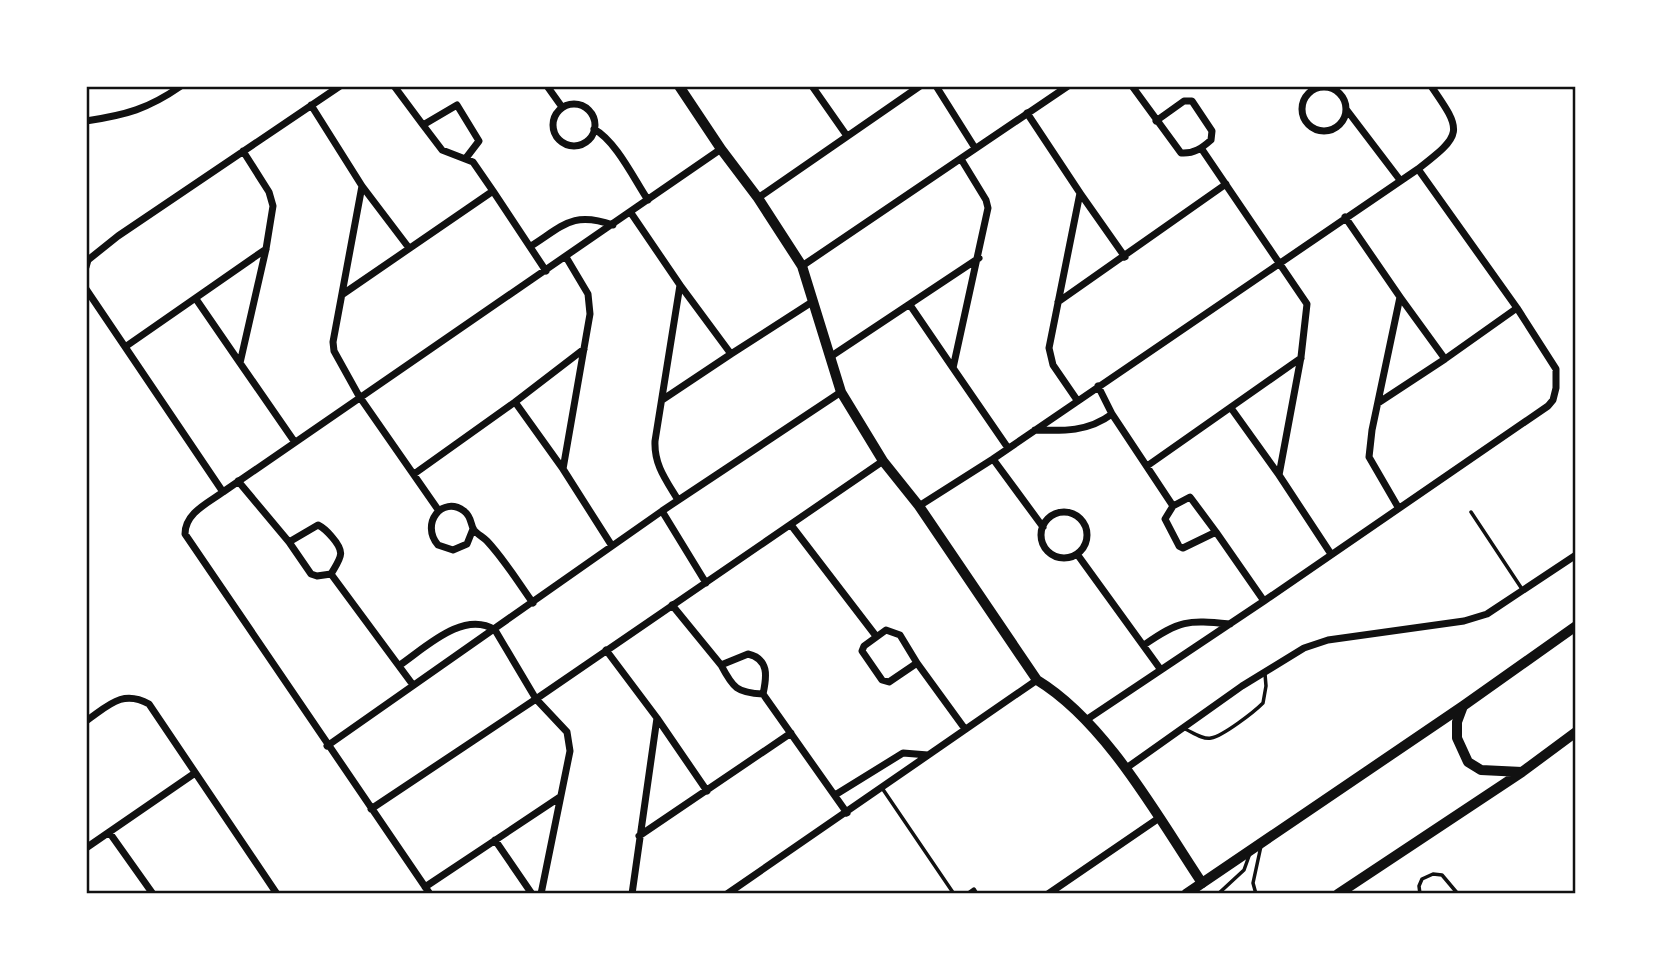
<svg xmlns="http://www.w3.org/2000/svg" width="1662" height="980" font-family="'Public Sans',sans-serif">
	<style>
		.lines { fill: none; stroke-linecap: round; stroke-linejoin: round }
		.service { stroke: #111; stroke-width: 3.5 }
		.minor { stroke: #111; stroke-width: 7 }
		.tertiary { stroke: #111; stroke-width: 10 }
		.secondary { stroke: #111; stroke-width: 10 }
		.neatline { fill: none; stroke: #111; stroke-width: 2.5 }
	</style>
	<rect width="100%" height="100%" fill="#fff"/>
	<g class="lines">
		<!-- service -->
		<path class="service" d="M1471,512L1522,589
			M1185,729C1192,732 1203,740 1211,738C1223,736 1254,712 1263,703L1266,686L1265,674
			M882,788L954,894
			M967,894L974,889L977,894
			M1218,894L1244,870L1249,856
			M1256,894L1253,883L1261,846
			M1420,894L1419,886L1422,879L1433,874L1442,875L1458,894"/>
		<!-- minor -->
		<path class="minor" d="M394,86L423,125
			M547,86L562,107
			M812,86L847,136
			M936,86L975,148
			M1132,86L1181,153C1194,154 1202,148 1211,140L1212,131L1192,101H1184L1156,121
			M1575,86L1576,88
			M1302 109a22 22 0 1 1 44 0a22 22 0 1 1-44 0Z
			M553 125a21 21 0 1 1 42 0a21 21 0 1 1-42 0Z
			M311,105L362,186L333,342L334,351L359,396L439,511
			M1346,109L1400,180
			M1027,113L1080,193L1049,348L1053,365L1077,400
			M86,121C126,115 148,109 181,86
			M594,129C616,141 634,179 648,200
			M1201,148L1307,304L1301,357L1279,475L1331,554
			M243,151L269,192L273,206L266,249L240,363L294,441
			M466,158L479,141L457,105L423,125L442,150L473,162L493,191
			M961,159L986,200L988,208L953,368L1008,448
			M362,186L409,248
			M1080,193L1125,257
			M758,198L920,86
			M631,213L680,285L655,441C654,465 666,480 678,500
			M1345,217L1400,297L1372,430L1369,457L1398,507
			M531,246C564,225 573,211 613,225
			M566,257L588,294L590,314L563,469L612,546
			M802,266L1068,86
			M86,267L88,260L118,236L340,86
			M680,285L731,354L812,302
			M86,289L223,492C208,503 185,513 185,534L430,894
			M343,294L493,191L546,271
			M1400,297L1445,359L1517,308
			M196,299L240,363
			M1058,302L1226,184
			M910,305L953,368
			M125,347L266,249
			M830,357L979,258
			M1098,386L1112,414L1173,506
			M662,400L731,354
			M515,402L563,469
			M1378,403L1445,359
			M1231,408L1279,475
			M1035,430C1063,431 1088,432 1112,414
			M993,459L1043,527
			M1147,466L1301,358
			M414,474L515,402L584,349
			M238,481L289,542
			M223,492L721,149
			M1190,497L1216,532L1183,548L1179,546L1165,519L1173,506Z
			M919,506L993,459L1418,169
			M662,511L706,583
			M1041 535a23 23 0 1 1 46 0a23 23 0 1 1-46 0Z
			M318,525C324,528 327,531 332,537C346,553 341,557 331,574L317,576L311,574L289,542Z
			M791,525L876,636
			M473,529L467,544L453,550L438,545C420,524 442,495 464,511C472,517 470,524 474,530C477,534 483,537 487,541C504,559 518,582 533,603
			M1216,532L1264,601
			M1077,554L1161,670
			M331,574L413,685
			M672,605L721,665
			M886,630L900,635L917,663L889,682L882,680L862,651L864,646Z
			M1144,645C1180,620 1187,620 1230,624
			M606,650L657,718L632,894
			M748,654C769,659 767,676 763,694C737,693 733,688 721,665Z
			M917,663L965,729
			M400,665C426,647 464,610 495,630L536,699L567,732L570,751L541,894
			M763,694L847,813
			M657,718L707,791
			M1086,720L1264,601L1548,406L1553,400L1556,388V369L1517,308L1418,169C1463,134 1463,132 1431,86
			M86,721C108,706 122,689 149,704L277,894
			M327,746L662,511L841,392
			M1125,769L1242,686L1304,648L1328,640L1464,621L1487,614L1576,555
			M835,795L903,753L928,755
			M371,809L536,699L883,461
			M109,832L153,894
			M639,836L791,733
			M495,840L532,894
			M86,848L195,773
			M425,887L560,797
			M727,894L1037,680
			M1048,894L1159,818"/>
		<!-- tertiary -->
		<path class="tertiary" d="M679,86L721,149L758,198L802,266L841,392L883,461L919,506L1037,680C1106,722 1158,817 1202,883"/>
		<!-- secondary -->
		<path class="secondary" d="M1463,706L1457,722V738L1468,762L1481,770L1522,772
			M1186,894L1463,706L1576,626
			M1338,894L1522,772L1576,732"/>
	</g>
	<!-- border -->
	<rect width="1662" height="980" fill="none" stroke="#ffffff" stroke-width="175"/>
	<rect x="88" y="88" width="1486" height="804" class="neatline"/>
</svg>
